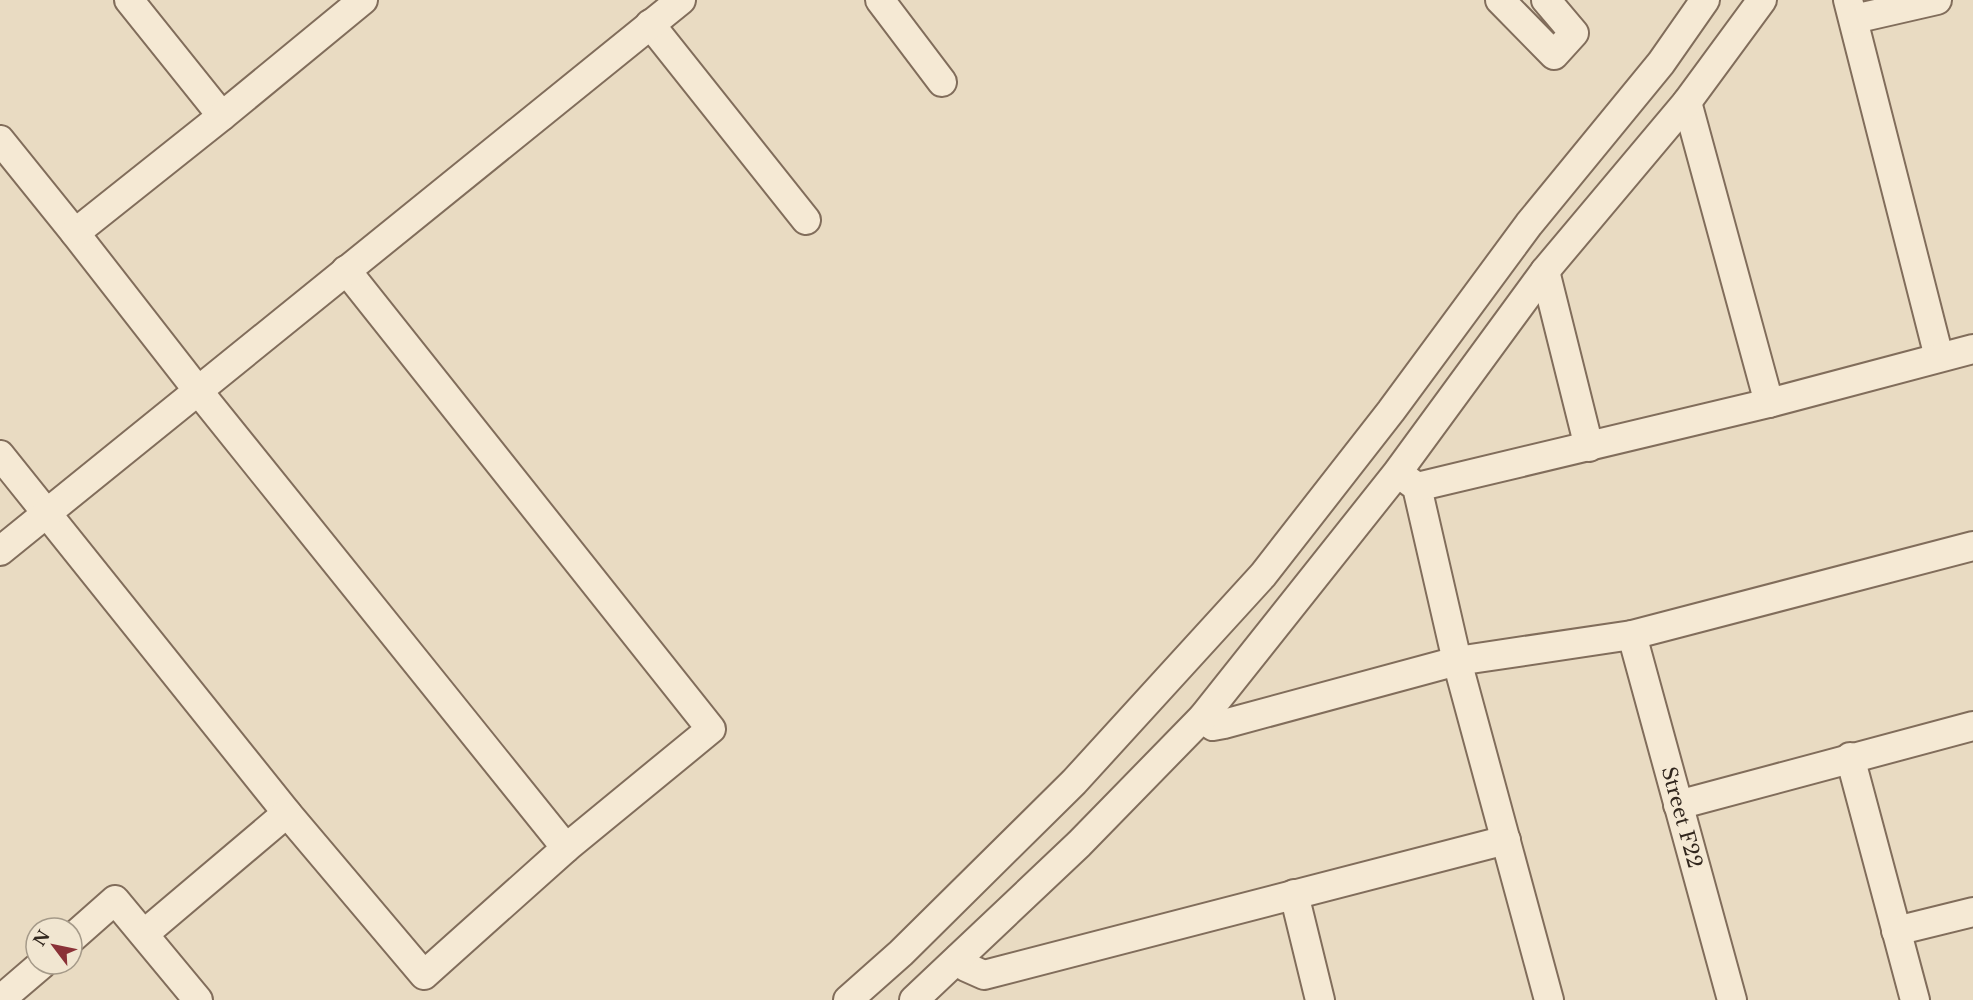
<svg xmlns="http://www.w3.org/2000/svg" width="1973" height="1000" font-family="'Libre Baskerville',serif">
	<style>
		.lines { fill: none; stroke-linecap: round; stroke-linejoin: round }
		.minor-casing { stroke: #816d5b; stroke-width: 32 }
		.minor { stroke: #f5e9d4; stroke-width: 28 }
		.labels { text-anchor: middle; stroke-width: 4.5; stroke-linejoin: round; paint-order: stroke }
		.street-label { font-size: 20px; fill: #32271e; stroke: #f1e6d1 }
	</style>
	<rect width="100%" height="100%" fill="#e9dbc2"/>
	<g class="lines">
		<defs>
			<g id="minor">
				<path d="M129,0L222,116"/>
				<path d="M880,0L942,82"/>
				<path d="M1500,0L1554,55L1574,33L1546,0"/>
				<path d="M1848,0L1939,357"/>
				<path d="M1854,19L1937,0"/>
				<path d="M650,24L806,220"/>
				<path d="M1687,102L1769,403"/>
				<path d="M0,140L75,233L199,392L566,848"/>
				<path d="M75,233L222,116L363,0"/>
				<path d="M1545,271L1589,447"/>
				<path d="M0,455L287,813L424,975L566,848L711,729L346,270"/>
				<path d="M1402,476L1417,487L1457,661L1549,1000"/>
				<path d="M1417,487L1769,403L1973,349"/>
				<path d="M0,551L681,0"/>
				<path id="s1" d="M1632,635L1732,1000"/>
				<path d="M1203,717L1213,726L1224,724L1457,661L1632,635L1973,546"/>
				<path d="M1850,757L1915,1000"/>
				<path d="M1678,805L1973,726"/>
				<path d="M1294,894L1320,1000"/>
				<path d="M1896,931L1973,912"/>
				<path d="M144,934L287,813"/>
				<path d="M72,938L115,900L198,1000"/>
				<path d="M959,958L966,967L984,975L1506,840"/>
				<path d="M0,1000L42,964"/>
				<path d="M848,1000L901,953L1074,782L1263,575L1391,411L1529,224L1661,63L1705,0"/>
				<path d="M914,1000L1079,844L1203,717L1397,473L1545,271L1687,102L1762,0"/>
			</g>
		</defs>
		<!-- minor casing -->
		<use href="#minor" class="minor-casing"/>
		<!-- minor -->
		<use href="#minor" class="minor"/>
	</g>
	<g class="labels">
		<!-- street labels -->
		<g class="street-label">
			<text dy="7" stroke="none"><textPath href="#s1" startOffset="189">Street F22</textPath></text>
		</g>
	</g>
	<!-- north arrow -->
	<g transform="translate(54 946) rotate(302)"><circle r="28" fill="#f1e6d1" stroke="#a59a89" stroke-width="1.5"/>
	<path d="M0-4.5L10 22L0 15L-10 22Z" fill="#8a3137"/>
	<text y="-9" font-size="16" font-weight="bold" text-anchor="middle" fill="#32271e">N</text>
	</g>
</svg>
